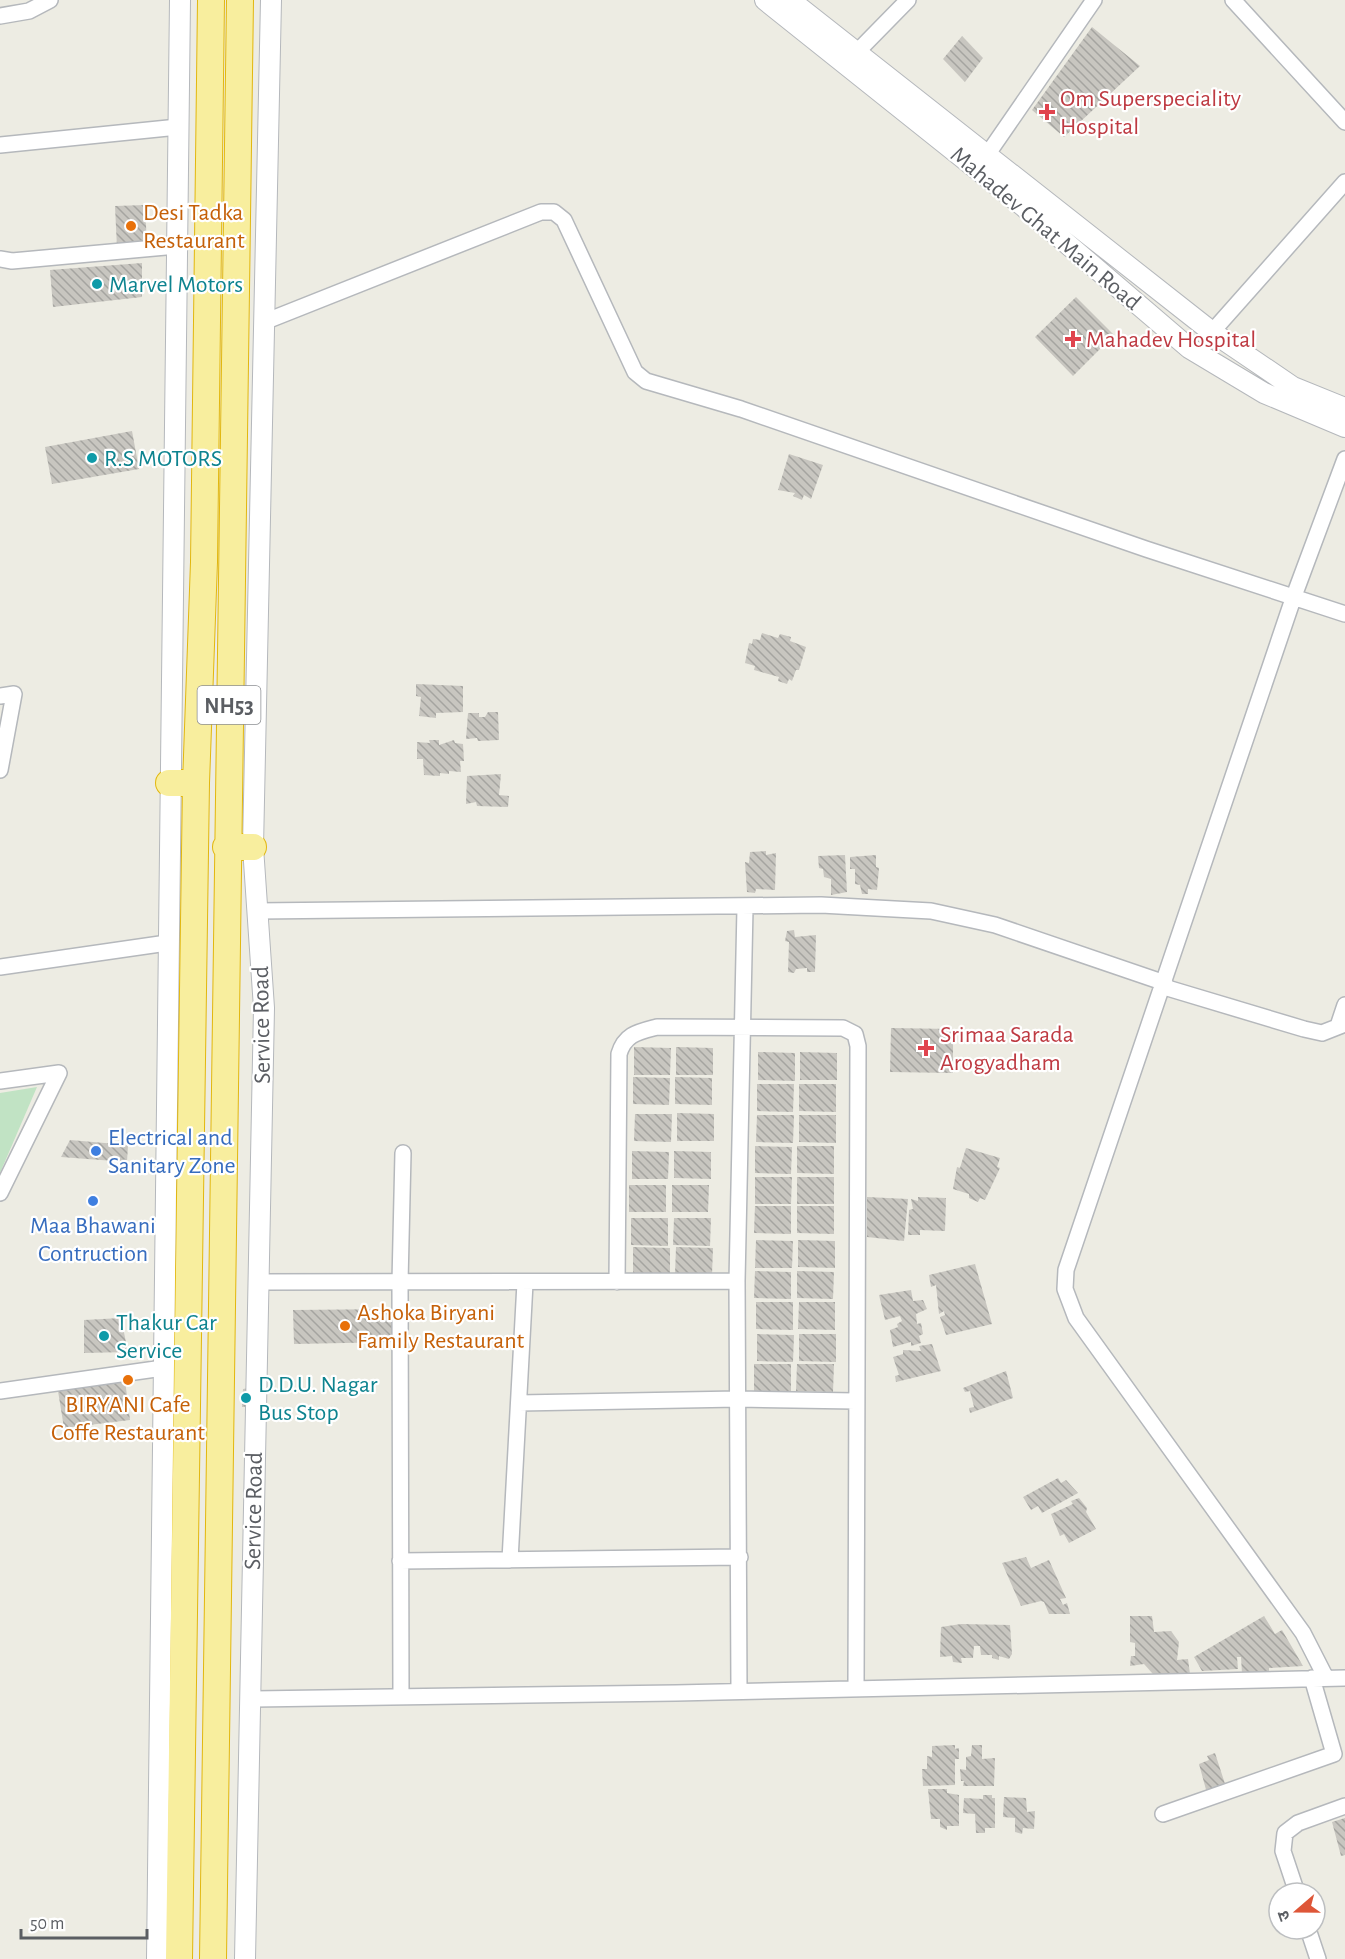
<svg xmlns="http://www.w3.org/2000/svg" width="1345" height="1959" font-family="'Alegreya Sans','Noto Sans Devanagari',sans-serif">
	<style>
		.green { fill: #c1e3c4 }
		.building { fill: url(#building-back-hatch) }
		.lines { fill: none; stroke-linecap: round; stroke-linejoin: round }
		.minor-casing { stroke: #b5b8bc; stroke-width: 18 }
		.tertiary-casing { stroke: #b5b8bc; stroke-width: 22 }
		.trunk-casing { stroke: #e2b70e; stroke-width: 28 }
		.minor { stroke: #fff; stroke-width: 15 }
		.tertiary { stroke: #fff; stroke-width: 20 }
		.trunk { stroke: #f8ee9e; stroke-width: 26 }
		.health-dot { fill: #e0444e; stroke: #fff; stroke-width: 2 }
		.food-dot { fill: #e8710a; stroke: #fff; stroke-width: 2 }
		.culture-dot { fill: #0f9aa8; stroke: #fff; stroke-width: 2 }
		.shop-dot { fill: #3f7fe0; stroke: #fff; stroke-width: 2 }
		.labels { text-anchor: middle; stroke-width: 4.5; stroke-linejoin: round; paint-order: stroke }
		.shield { fill: #fff; stroke: #8c8e92; stroke-width: 1.5 }
		.shield-label { font-size: 22px; font-weight: bold; fill: #5b5e63 }
		.health-label { font-size: 24px; fill: #be3a42; stroke: #fff; text-anchor: start }
		.food-label { font-size: 24px; fill: #c56008; stroke: #fff; text-anchor: start }
		.street-label { font-size: 24px; fill: #5b5e63; stroke: #fff }
		.culture-label { font-size: 24px; fill: #0d838f; stroke: #fff; text-anchor: start }
		.shop-label { font-size: 24px; fill: #366cbe; stroke: #fff; text-anchor: start }
	</style>
	<defs>
		<pattern id="building-back-hatch" width="6" height="6" patternUnits="userSpaceOnUse" patternTransform="scale(1.5)"><rect width="6" height="6" fill="#c8c6c0"/><path d="M-1 5l2 2M0 0l6 6M5-1l2 2" fill="none" stroke="#a5a4a0"/></pattern>
	</defs>
	<rect width="100%" height="100%" fill="#edece3"/>
	<!-- green -->
	<path class="green" d="M37,1087L0,1173V1093Z"/>
	<!-- building -->
	<path class="building" d="M1092,27L1140,66L1064,137L1032,110Z
		M962,36L983,58L965,82L943,59Z
		M145,205L147,246L117,248L115,206Z
		M142,263V297L53,307L50,270Z
		M1076,297L1114,335L1073,376L1035,337Z
		M132,431L139,469L52,484L45,447Z
		M789,454L823,465L811,499L804,495L802,500L793,496L795,493L778,490Z
		M762,633L778,638L780,634L791,637L790,641L806,647L799,670H796L792,681L789,679L787,684L778,681L779,677L754,670L755,666L745,663L749,643L752,644L753,639L760,640Z
		M416,684L463,686V712L436,713V718L419,716L421,697L416,696Z
		M488,712H498L499,740L478,741L477,738L466,739L468,713H479V717H485Z
		M429,740H439V745L454,740L455,743L463,744L464,761H460L461,772L449,771V774L440,773V776L424,775L423,759H417V742L430,743Z
		M501,774L499,795L509,796L508,807L477,806L476,802L466,804L467,776Z
		M766,851V855L776,853L775,890L756,889L755,893L747,892L745,862L749,863L750,852Z
		M845,855L847,892L831,895V879L824,877L823,869L819,868L818,856Z
		M876,855V867L879,868L877,890L868,889V894H862L860,885L855,884V869H850V857Z
		M794,930L795,937L816,935L815,972H807V968L796,969L794,973L788,972L789,942L785,941L787,931Z
		M891,1028L953,1029V1073L890,1072Z
		M634,1047L671,1048L670,1075H634Z
		M676,1047L713,1048V1075H676Z
		M758,1052L795,1053V1081L758,1080Z
		M800,1052L837,1053V1080H800Z
		M633,1077L670,1078L669,1105L633,1104Z
		M675,1077L712,1078V1105L675,1104Z
		M757,1084H794L793,1112L757,1111Z
		M799,1084H836V1112L799,1111Z
		M677,1113L714,1114V1141H677Z
		M635,1114H672L671,1142L634,1141Z
		M757,1115H794L793,1143L756,1142Z
		M799,1115H836V1143L799,1142Z
		M70,1140L128,1145L127,1162L61,1157Z
		M755,1146L792,1147L791,1174L755,1173Z
		M797,1146H834V1174L797,1173Z
		M966,1148L1000,1158L997,1167L1000,1168L985,1200L980,1198L978,1202L969,1198V1194L953,1189L957,1167L960,1168Z
		M632,1151L669,1152L668,1179H632Z
		M674,1151L711,1152V1179L674,1178Z
		M755,1177H792L791,1204H755Z
		M797,1177H834V1204H797Z
		M629,1185H666V1212H629Z
		M672,1185H709L708,1212H672Z
		M867,1197L908,1199L904,1241L867,1237Z
		M918,1197L946,1198L945,1231L920,1230V1235H908L909,1210L913,1209L911,1199L918,1201Z
		M755,1206H791V1234L754,1233Z
		M797,1206H834V1234L797,1233Z
		M631,1218H668V1246L631,1245Z
		M674,1218H711L710,1246L673,1245Z
		M756,1240L793,1241L792,1268H755Z
		M798,1240L835,1241V1268L798,1267Z
		M633,1247L670,1248V1275H633Z
		M676,1247L713,1248L712,1275H675Z
		M975,1264L992,1324L946,1335L940,1317L945,1315L944,1311L939,1314L936,1285L931,1287L929,1275Z
		M755,1271L791,1272V1299L754,1298Z
		M797,1271L834,1272L833,1299L797,1298Z
		M911,1290L913,1301L923,1300L927,1309L916,1314L917,1324L921,1323L923,1334L919,1336L921,1343L911,1346V1342L893,1347L890,1330L898,1327L897,1324L902,1321L900,1316L885,1320L879,1295Z
		M756,1302H793V1330L756,1329Z
		M799,1302H835V1330L798,1329Z
		M396,1309V1342L294,1344L293,1310Z
		M121,1318L128,1352L84,1353V1320Z
		M757,1334L794,1335L793,1362L757,1361Z
		M799,1334H836V1362L799,1361Z
		M932,1344L941,1371L896,1382L895,1376L899,1375L893,1357L903,1354V1350L921,1351L919,1346Z
		M754,1364H791V1392L754,1391Z
		M797,1364H834L833,1392L796,1391Z
		M1006,1371L1013,1398L970,1413L969,1408L974,1407L970,1391L965,1392L963,1388Z
		M125,1380L130,1420L64,1428L58,1391Z
		M251,1388L250,1407H242L243,1389Z
		M1058,1478L1061,1483L1066,1480L1078,1493L1042,1513L1038,1506L1031,1510L1023,1497Z
		M1079,1498L1087,1508L1086,1512L1096,1529L1069,1543L1064,1534L1060,1536L1051,1514L1073,1504L1071,1501Z
		M1026,1557L1031,1568L1049,1560L1066,1598L1060,1599L1063,1605L1067,1603L1070,1614H1049L1044,1602L1041,1601L1021,1606L1002,1563Z
		M1130,1616H1152L1154,1632L1171,1631L1179,1642L1177,1660L1188,1659L1190,1674L1154,1675L1144,1664L1130,1666L1131,1656H1135V1643L1130,1642Z
		M1264,1616L1275,1634L1282,1630L1303,1666L1269,1668V1672L1242,1674L1241,1657H1237L1238,1669L1202,1671L1194,1657Z
		M961,1624L1010,1625L1012,1654L1009,1659L999,1656V1660L992,1658V1655H981L980,1646H974L973,1658H961L962,1663L953,1662L952,1656L940,1657L941,1627Z
		M955,1745V1749L959,1748V1759H955V1785L923,1786L922,1769H927V1756L932,1757V1746Z
		M972,1745H982V1759L995,1758L994,1786H963L964,1781H961L960,1769L966,1770V1757L971,1756Z
		M1215,1753L1227,1790L1208,1797L1199,1764L1209,1760L1207,1756Z
		M928,1789H947V1793L959,1795V1826H947V1830L940,1827V1819H931Z
		M983,1795H992V1798H995V1828H985V1833H976L975,1814L963,1813L964,1798L983,1799Z
		M1004,1797L1026,1798L1027,1812L1035,1811L1034,1829L1023,1828L1022,1834L1015,1832V1818L1003,1817Z
		M1345,1818V1855L1341,1856L1332,1822Z"/>
	<g class="lines">
		<defs>
			<path id="minor" d="M1233,0L1345,122
				M0,16L29,11L50,0
				M856,53L908,0
				M0,145L178,127
				M987,155L1094,0
				M0,259L12,261L177,246
				M264,322L541,212H554L564,220L635,372L646,381L741,409L1146,549L1345,614
				M1212,332L1345,182
				M0,696L14,694L0,770
				M257,911L821,905L931,911L995,925L1165,983
				M0,967L167,943
				M1164,987L1304,1029L1322,1033L1345,1024
				M1338,1026L1345,1005
				M0,1081L59,1073L0,1193
				M258,1282L737,1281
				M617,1282L619,1054C625,1034 638,1032 657,1027L843,1028L855,1034L858,1046L856,1687
				M0,1391L163,1368
				M519,1403L738,1399L855,1401
				M510,1560L525,1283
				M400,1561L740,1557
				M1326,1678L1303,1633L1076,1318L1065,1289L1066,1270L1294,596L1345,459
				M739,1690L737,1281L745,908
				M401,1696L400,1282L403,1153
				M249,1699L676,1693L1345,1678
				M1163,1814L1334,1754L1312,1678
				M1297,1893L1283,1851L1285,1833L1298,1823L1345,1806
				M1308,1929L1318,1959"/>
			<path id="tertiary" d="M765,0L1023,206L1189,348L1264,393L1345,427
				M790,0L1212,332L1293,387L1345,408
				M157,1959L180,0
				M245,1959L264,1008L253,847L271,0"/>
			<path id="trunk" d="M169,783H196
				M226,847H253
				M179,1959L196,783L204,562L211,0
				M213,1959L240,0"/>
		</defs>
		<!-- minor casing -->
		<use href="#minor" class="minor-casing"/>
		<!-- tertiary casing -->
		<use href="#tertiary" class="tertiary-casing"/>
		<!-- trunk casing -->
		<use href="#trunk" class="trunk-casing"/>
		<!-- minor -->
		<use href="#minor" class="minor"/>
		<!-- tertiary -->
		<use href="#tertiary" class="tertiary"/>
		<!-- trunk -->
		<use href="#trunk" class="trunk"/>
	</g>
	<!-- markers -->
	<g class="health-dot">
		<path d="M1044 103h6v6h6v6h-6v6h-6v-6h-6v-6h6z"/>
		<path d="M1070 330h6v6h6v6h-6v6h-6v-6h-6v-6h6z"/>
		<path d="M923 1039h6v6h6v6h-6v6h-6v-6h-6v-6h6z"/>
	</g>
	<g class="food-dot">
		<circle cx="131" cy="226" r="6"/>
		<circle cx="345" cy="1326" r="6"/>
		<circle cx="128" cy="1380" r="6"/>
	</g>
	<g class="culture-dot">
		<circle cx="97" cy="284" r="6"/>
		<circle cx="92" cy="458" r="6"/>
		<circle cx="104" cy="1336" r="6"/>
		<circle cx="246" cy="1398" r="6"/>
	</g>
	<g class="shop-dot">
		<circle cx="96" cy="1151" r="6"/>
		<circle cx="93" cy="1201" r="6"/>
	</g>
	<g class="labels">
		<!-- shield labels -->
		<rect class="shield" x="197.5" y="686" width="63" height="38" rx="4.5"/>
		<g class="shield-label">
			<text x="229" y="713">NH53</text>
		</g>
		<!-- health labels -->
		<g class="health-label">
			<text x="1060" y="106">Om Superspeciality<tspan x="1060" dy="28">Hospital</tspan></text>
			<text x="1086" y="347">Mahadev Hospital</text>
			<text x="940" y="1042">Srimaa Sarada<tspan x="940" dy="28">Arogyadham</tspan></text>
		</g>
		<!-- food labels -->
		<g class="food-label">
			<text x="143" y="220">Desi Tadka<tspan x="143" dy="28">Restaurant</tspan></text>
			<text x="357" y="1320">Ashoka Biryani<tspan x="357" dy="28">Family Restaurant</tspan></text>
			<text x="128" y="1412" text-anchor="middle">BIRYANI Cafe<tspan x="128" dy="28">Coffe Restaurant</tspan></text>
		</g>
		<!-- street labels -->
		<g class="street-label">
			<text transform="translate(1046 228) rotate(40)" y="8">Mahadev Ghat Main Road</text>
			<text transform="translate(261 1025) rotate(-91)" y="8">Service Road</text>
			<text transform="translate(253 1511) rotate(-89)" y="8">Service Road</text>
		</g>
		<!-- culture labels -->
		<g class="culture-label">
			<text x="109" y="292">Marvel Motors</text>
			<text x="104" y="466">R.S MOTORS</text>
			<text x="116" y="1330">Thakur Car<tspan x="116" dy="28">Service</tspan></text>
			<text x="258" y="1392">D.D.U. Nagar<tspan x="258" dy="28">Bus Stop</tspan></text>
		</g>
		<!-- shop labels -->
		<g class="shop-label">
			<text x="108" y="1145">Electrical and<tspan x="108" dy="28">Sanitary Zone</tspan></text>
			<text x="93" y="1233" text-anchor="middle">Maa Bhawani<tspan x="93" dy="28">Contruction</tspan></text>
		</g>
	</g>
	<!-- north arrow -->
	<g transform="translate(1297 1911) rotate(250)"><circle r="28" fill="#ffffff" stroke="#bdbfc1" stroke-width="1.5"/>
	<path d="M0-4.5L10 22L0 15L-10 22Z" fill="#de5638"/>
	<text y="-9" font-size="16" font-weight="bold" text-anchor="middle" fill="#5b5e63">उ</text>
	</g>
	<!-- scale -->
	<path d="M21 1929v9h126v-9" fill="none" stroke="#5b5e63" stroke-width="3"/>
	<text x="30" y="1929" font-size="18" fill="#5b5e63" stroke="#ffffff" stroke-width="4.5" paint-order="stroke">50 m</text>
</svg>
